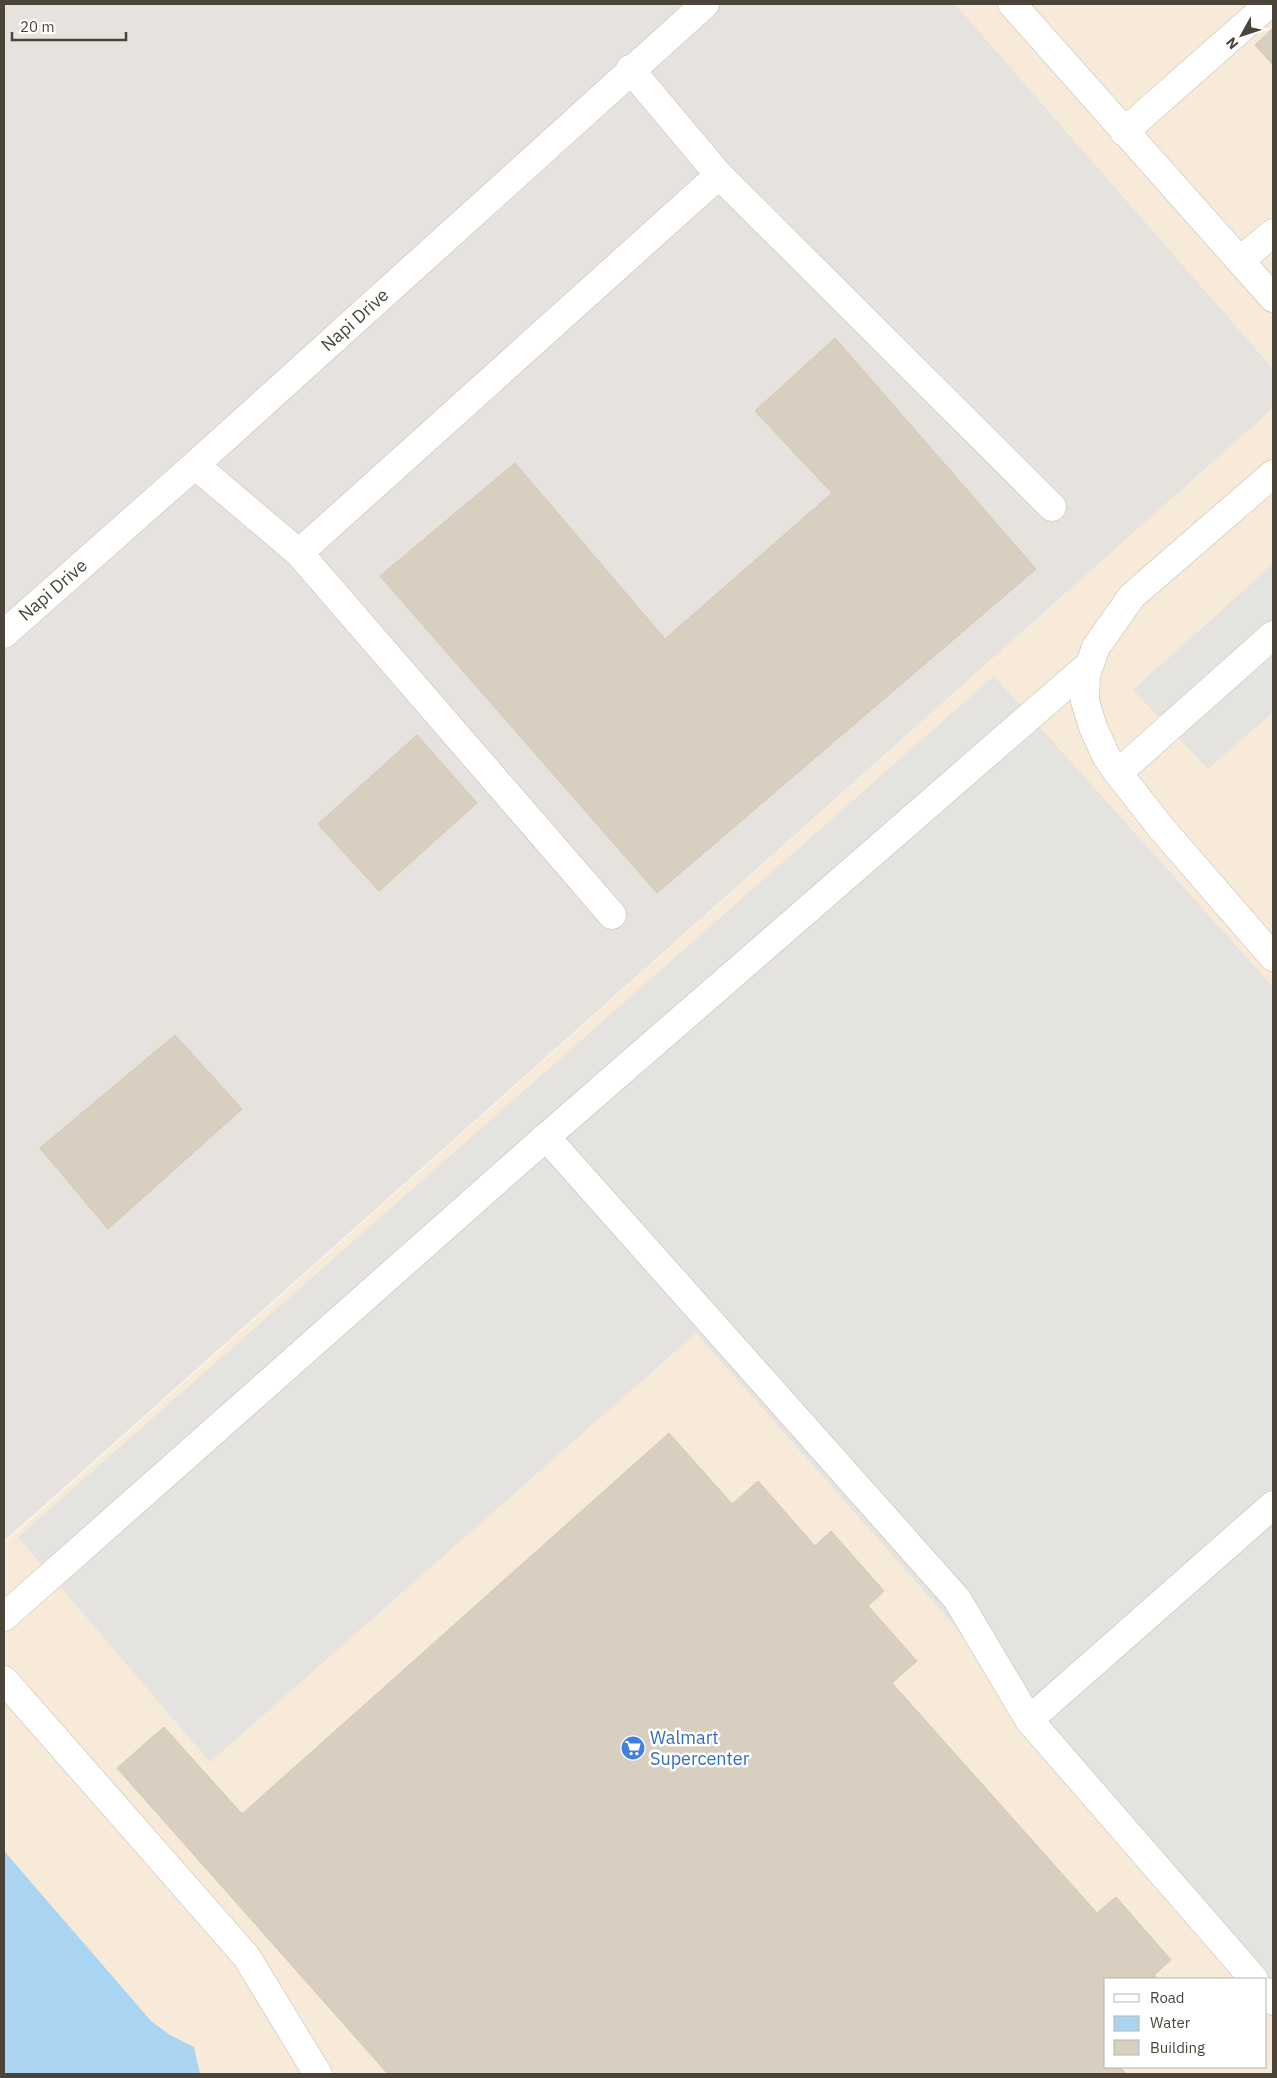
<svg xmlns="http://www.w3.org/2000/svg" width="1277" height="2078" font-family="'IBM Plex Sans',sans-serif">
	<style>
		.commercial { fill: #f7ead8; fill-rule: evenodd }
		.industrial { fill: #e6e2dd }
		.parking { fill: #e5e3e0 }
		.water { fill: #a9d4f2 }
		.building { fill: #d8cfc1; stroke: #d3c7b4 }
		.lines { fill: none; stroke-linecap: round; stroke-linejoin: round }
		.minor-casing { stroke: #c2bbae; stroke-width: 29 }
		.minor { stroke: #fff; stroke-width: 28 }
		.labels { text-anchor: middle; stroke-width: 5; stroke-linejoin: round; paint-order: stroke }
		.street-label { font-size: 18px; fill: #4b4439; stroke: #fff }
		.shop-label { font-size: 18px; fill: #366cbe; stroke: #fff; text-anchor: start }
	</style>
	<rect width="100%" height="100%" fill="#f6f3ec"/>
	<!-- commercial -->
	<path class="commercial" d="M955,4H1273V369Z
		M1273,408V2074H4V1544ZM1106,1979H1266V2067H1106Z"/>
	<!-- industrial -->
	<path class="industrial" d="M4,4H955L1273,369V408L4,1541Z"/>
	<!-- parking -->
	<path class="parking" d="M1273,564V712L1208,769L1133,690Z
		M994,676L1273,987V1986L696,1333L210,1762L18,1537Z"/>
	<!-- water -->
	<path class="water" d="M4,1851L151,2021L170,2035L194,2047L200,2074H4Z"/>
	<!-- building -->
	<path class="building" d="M1273,28V65L1255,45Z
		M835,338L1036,569L657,893L380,576L515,463L665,639L832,493L755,411Z
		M417,735L477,803L379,891L318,824Z
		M175,1035L242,1109L108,1229L40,1148Z
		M669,1433L732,1504L758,1481L815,1546L831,1531L884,1591L868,1606L917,1661L892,1683L1097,1913L1116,1897L1171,1960L1154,1975L1158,1979H1106V2067H1120L1127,2074H388L117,1768L164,1727L242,1814Z"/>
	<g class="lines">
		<defs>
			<path id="minor" d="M1012,4L1273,298
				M630,69L719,175L1052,507
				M1124,132L1269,4
				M1241,260L1273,233
				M195,465L299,553L719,175
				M1273,474L1132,596L1096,647L1086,675L1085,701L1093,727L1106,756L1118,773L1162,829L1273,957
				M299,553L612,915
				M4,634L195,465L705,4
				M1090,664L546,1137L957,1599L1029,1720L1254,1979
				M1118,773L1273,635
				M4,1617L546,1137
				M4,1680L246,1956L318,2074
				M1029,1720L1273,1505
				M1266,1992L1273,2001"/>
		</defs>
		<!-- minor casing -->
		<use href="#minor" class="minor-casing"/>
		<!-- minor -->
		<use href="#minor" class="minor"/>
	</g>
	<!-- icons -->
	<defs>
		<symbol id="supermarket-disc" viewBox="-11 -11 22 22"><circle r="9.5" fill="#3f7fe0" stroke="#fff"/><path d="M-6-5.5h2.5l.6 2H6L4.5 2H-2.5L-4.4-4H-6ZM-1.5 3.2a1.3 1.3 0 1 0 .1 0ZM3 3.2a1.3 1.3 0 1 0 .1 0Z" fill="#fff"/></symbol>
	</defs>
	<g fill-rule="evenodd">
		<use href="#supermarket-disc" x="619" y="1734" width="28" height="28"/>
	</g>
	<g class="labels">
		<!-- street labels -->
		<g class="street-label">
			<text transform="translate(355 320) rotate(-42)" y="6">Napi Drive</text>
			<text transform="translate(53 590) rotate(-41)" y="6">Napi Drive</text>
		</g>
		<!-- shop labels -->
		<g class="shop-label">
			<text x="650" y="1744">Walmart<tspan x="650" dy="21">Supercenter</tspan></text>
		</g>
	</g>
	<!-- border -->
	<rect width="1277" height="2078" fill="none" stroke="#4b4439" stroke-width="10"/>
	<!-- legend -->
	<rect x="1104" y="1978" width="162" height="90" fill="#ffffff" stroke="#b7b4b0"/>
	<rect x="1114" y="1994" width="25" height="8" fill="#ffffff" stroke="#b7b4b0"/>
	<text x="1150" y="2003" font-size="15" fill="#4b4439">Road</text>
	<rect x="1114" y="2016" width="25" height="15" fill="#a9d4f2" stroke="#b7b4b0"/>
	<text x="1150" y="2028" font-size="15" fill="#4b4439">Water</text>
	<rect x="1114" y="2040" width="25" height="15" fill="#d8cfc1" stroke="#b7b4b0"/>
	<text x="1150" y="2053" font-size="15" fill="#4b4439">Building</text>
	<!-- north arrow -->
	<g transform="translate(1242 35) rotate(230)" stroke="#ffffff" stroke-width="4" paint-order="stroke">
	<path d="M0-4L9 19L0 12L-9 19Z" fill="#4b4439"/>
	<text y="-8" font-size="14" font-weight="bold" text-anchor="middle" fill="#4b4439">N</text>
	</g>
	<!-- scale -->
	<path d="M12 32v8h114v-8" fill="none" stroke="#4b4439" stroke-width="2.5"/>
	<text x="20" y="32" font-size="15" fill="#4b4439" stroke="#ffffff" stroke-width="4" paint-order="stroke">20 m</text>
</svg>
